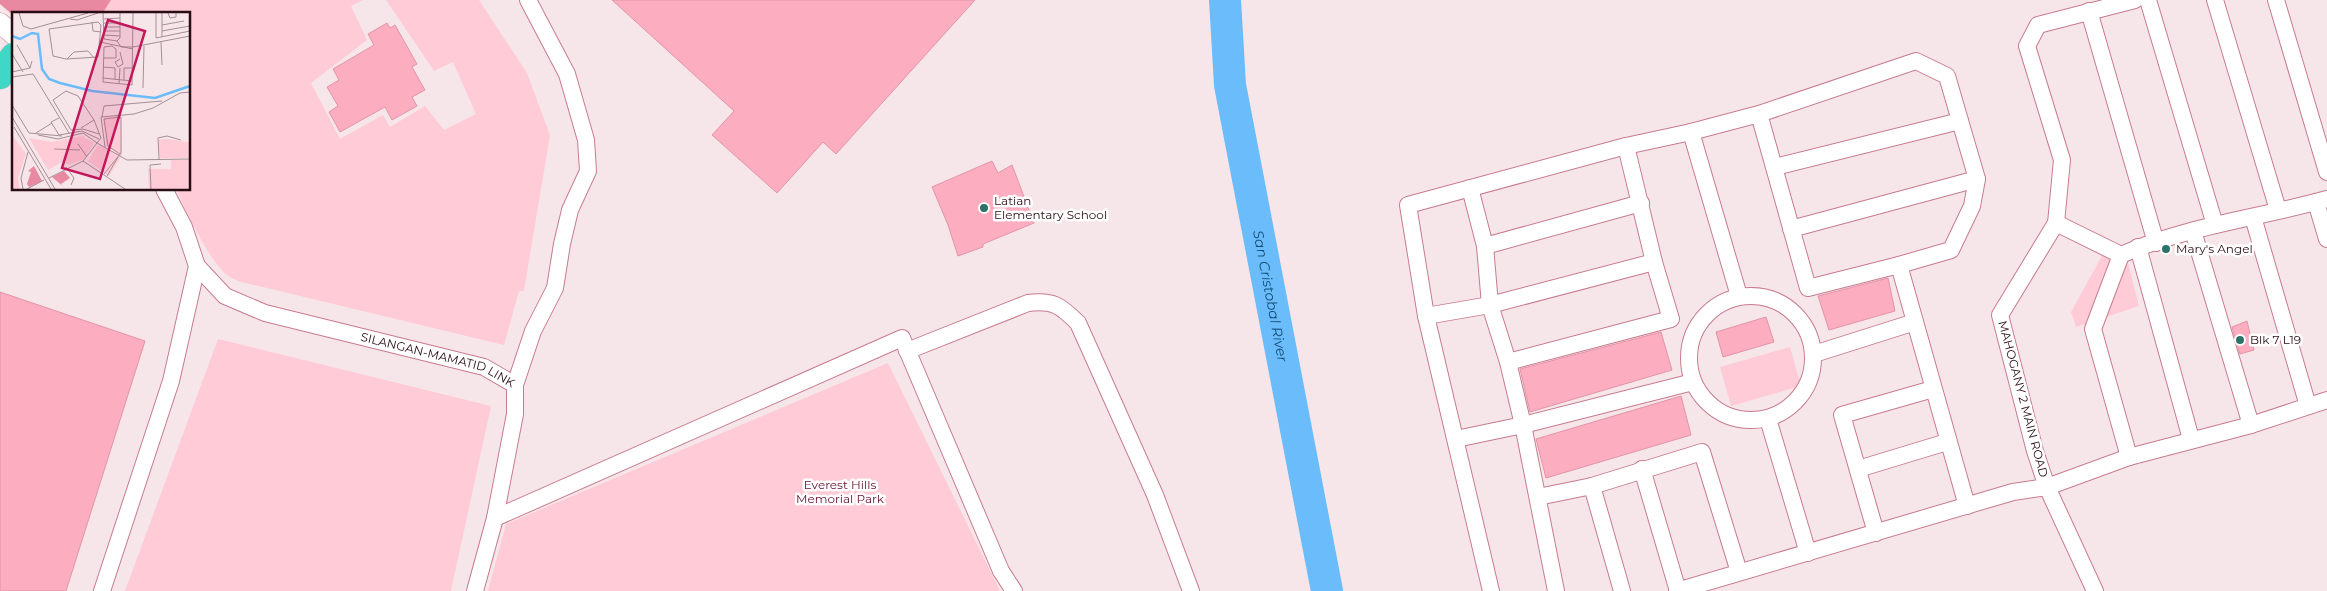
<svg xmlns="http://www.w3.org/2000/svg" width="2327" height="591" font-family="Montserrat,sans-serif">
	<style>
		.green { fill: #fecbd6 }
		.forest { fill: #e988a1 }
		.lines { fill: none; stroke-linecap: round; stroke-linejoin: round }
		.river { stroke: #6bbcfb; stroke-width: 32 }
		.building { fill: #fcadc0; stroke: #e295a8 }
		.minor-casing { stroke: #c77c8f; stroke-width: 18 }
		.tertiary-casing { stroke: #c77c8f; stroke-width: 21 }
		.motorway-casing { stroke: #ccc5c7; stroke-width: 29 }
		.minor { stroke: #fff; stroke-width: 16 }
		.tertiary { stroke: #fff; stroke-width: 20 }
		.motorway { stroke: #3fd7c6; stroke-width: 28 }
		.poi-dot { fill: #2b736a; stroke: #fff; stroke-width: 2 }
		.labels { text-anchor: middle; stroke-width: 5; stroke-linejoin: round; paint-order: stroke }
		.poi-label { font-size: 12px; fill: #290d15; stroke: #fff; text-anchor: start }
		.street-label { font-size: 12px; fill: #290d15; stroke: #fff }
		.park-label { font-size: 12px; fill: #681132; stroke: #fff }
		.water-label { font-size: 14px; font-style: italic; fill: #134f78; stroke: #fff }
		.inset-river { fill: none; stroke: #6bbcfb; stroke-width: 2.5 }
		.inset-road { fill: none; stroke: #a58f94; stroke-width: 1 }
		.view { fill: #c2185b; fill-opacity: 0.15; stroke: #c2185b; stroke-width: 2.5 }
		.inset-edge { fill: none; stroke: #290d15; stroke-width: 2.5 }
	</style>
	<rect width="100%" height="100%" fill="#f7e6e9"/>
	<!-- green -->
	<path class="green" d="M111,0H363L351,6L367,40L311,83L340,139L383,115L390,127L425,106L444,130L476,114L453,62L434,71L386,0H479L527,73L550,135L524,291H519L504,345L267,288C256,285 239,283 230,277C210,265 186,210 176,189H189V14H102Z
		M2124,247L2139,306L2076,327L2071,312L2103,254Z
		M218,339L491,406L451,591H125Z
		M1790,347L1801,386L1731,406L1720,367Z
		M888,363L1000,591H488L506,524Z"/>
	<!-- forest -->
	<path class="forest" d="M0,0H111L102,14H14V16L0,4Z"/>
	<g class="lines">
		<!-- river -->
		<path class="river" id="s1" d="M1225,0L1230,85L1327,591"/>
	</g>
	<!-- building -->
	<path class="building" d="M612,0H975L836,154L823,142L777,193L712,135L734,111Z
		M387,23L390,28L395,25L417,64L412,67L425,90L412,97L417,106L392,120L385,107L340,132L329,112L338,106L327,87L339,80L333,69L374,45L368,34Z
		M992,161L998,173L1012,165L1034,223L983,244V247L958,256L948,225L932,187Z
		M1888,278L1895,311L1829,330L1818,296Z
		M0,292L145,341L66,591H0Z
		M1766,317L1774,342L1723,357L1716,332Z
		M2247,321L2254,350L2240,354L2232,327Z
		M1661,332L1672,370L1530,412L1520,369Z
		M1681,396L1691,435L1546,478L1536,439Z"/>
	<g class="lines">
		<defs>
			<g id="minor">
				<path d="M2148,0L2215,225"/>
				<path d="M2215,0L2278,210"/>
				<path d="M2276,0L2327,172"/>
				<path d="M2089,11L2156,243"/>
				<path d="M1691,132L1739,296"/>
				<path d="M1775,167L1960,121"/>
				<path d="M1470,188L1485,246L1490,305L1508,362L1523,425L1556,591"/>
				<path id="s2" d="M164,189L184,227L197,266L225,296L265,313L484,367L515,385V414L495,518L475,591"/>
				<path d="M2316,202L2327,239"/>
				<path d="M2253,217L2308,406"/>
				<path d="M2056,223L2121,255C2186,226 2259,218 2327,199"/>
				<path d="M1791,229L1977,179"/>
				<path d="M2193,231L2251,425"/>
				<path d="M1485,246L1641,203"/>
				<path d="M2138,247L2191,439"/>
				<path d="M2121,255L2093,329L2129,457"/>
				<path d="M1899,265L1967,506"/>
				<circle cx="1751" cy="358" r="62"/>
				<path d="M1426,316L1490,305L1654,262"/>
				<path d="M907,351L1028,303C1053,300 1060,305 1078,323L1155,495L1191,591"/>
				<path d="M1814,354L1915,322"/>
				<path d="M1508,362L1671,319L1654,262L1626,146"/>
				<path d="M515,385L533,331L555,288L562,244L570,210L588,171L586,140L567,74L528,0"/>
				<path d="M1768,419L1808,553"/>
				<path d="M1456,439L1523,425L1693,382"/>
				<path d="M1642,469L1678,591"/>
				<path d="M1858,469L1947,442"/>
				<path d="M1592,486L1622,591"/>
				<path d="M1538,497L1592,486L1702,452L1739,572"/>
				<path d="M495,518L902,338L1001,571L1014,591"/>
				<path d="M1876,533L1842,415L1933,389"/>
				<path d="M102,591L171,381L197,266"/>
				<path d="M1491,591L1426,316L1408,205L1626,146L1691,132L1759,114L1916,61L1947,76L1977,179L1972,206L1951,250L1899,265L1808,288L1759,114"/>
				<path d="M1677,591L2013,492L2047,487L2129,457L2251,425L2327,400"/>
				<path d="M2095,591L2047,487L2035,451L2000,315L2056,223L2062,160L2027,46L2038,25L2135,0"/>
			</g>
			<path id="tertiary" d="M0,23L14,35"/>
			<path id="motorway" d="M0,75L14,57"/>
		</defs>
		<!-- minor casing -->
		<use href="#minor" class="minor-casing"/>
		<!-- tertiary casing -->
		<use href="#tertiary" class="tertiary-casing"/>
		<!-- motorway casing -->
		<use href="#motorway" class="motorway-casing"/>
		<!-- minor -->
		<use href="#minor" class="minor"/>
		<!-- tertiary -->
		<use href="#tertiary" class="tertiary"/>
		<!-- motorway -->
		<use href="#motorway" class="motorway"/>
	</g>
	<!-- markers -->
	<g class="poi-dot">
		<circle cx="984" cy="208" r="5"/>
		<circle cx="2166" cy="249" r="5"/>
		<circle cx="2240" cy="340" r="5"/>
	</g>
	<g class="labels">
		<!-- poi labels -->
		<g class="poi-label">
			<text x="994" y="205">Latian<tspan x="994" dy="14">Elementary School</tspan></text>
			<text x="2176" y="253">Mary's Angel</text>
			<text x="2250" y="344">Blk 7 L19</text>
		</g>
		<!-- street labels -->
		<g class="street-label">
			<text dy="4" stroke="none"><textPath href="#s2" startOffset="348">SILANGAN-MAMATID LINK</textPath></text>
			<text transform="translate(2023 399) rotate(75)" y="4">MAHOGANY 2 MAIN ROAD</text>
		</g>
		<!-- park labels -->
		<g class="park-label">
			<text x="840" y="489">Everest Hills<tspan x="840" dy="14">Memorial Park</tspan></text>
		</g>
		<!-- water labels -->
		<g class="water-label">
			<text dy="5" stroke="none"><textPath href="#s1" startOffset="300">San Cristobal River</textPath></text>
		</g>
	</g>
	<!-- overview -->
	<g transform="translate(12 12)">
		<rect width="178" height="178" fill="#f7e6e9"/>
		<path d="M109,103L110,143L97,164L76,149L86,133L103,140L94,134L91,106ZM0,123L14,142L6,166L8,177H0ZM70,124L82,131L72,147L56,153L52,149L36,158L17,126L40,130ZM155,127L177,130V146H148L146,128ZM159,148H177V177H137L136,157H159Z" fill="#fecbd6"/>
		<path d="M22,154L30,169L17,175L15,172L19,160L16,159ZM52,159L58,166L49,172L52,175L40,165Z" fill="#e988a1"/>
		<path class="inset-river" d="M0,24L8,27L20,21L26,22L30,57L37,67L48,71L80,79L143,86L178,74"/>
		<path class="inset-road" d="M7,1L11,14L19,17L76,1M91,1L92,27L105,29M144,1V26L178,19M156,1L158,6L164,5V1M58,7L65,8L86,1M92,7L108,6M80,10L81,19L89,20M86,10L89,13L86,45L54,47L41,44L37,17ZM92,11H108M150,13L172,9M92,15H108M92,19H108M150,19L178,14M92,23L108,24M150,25V1M105,29L109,35H121L178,24M105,29L108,26V1M88,30L121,37M149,30L150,53M5,33L18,56M108,40L111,52L106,55L103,50L108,47M0,42L11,60M92,46H104V37L100,34L92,35L91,70L120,73L121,1M55,47L62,40L76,39L82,46M91,55L103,56V67M0,60L18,56L20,49M0,65L21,62L57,121M91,66L120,69M112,68V56H121M107,72L108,56M131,76L132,34M0,93L17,121L50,124M0,105L43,177M90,105L92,94L150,89M47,106L39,110L47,123L70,119L87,127M2,115L39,177M69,116L82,108M24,121L40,111M26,123L46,127L71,121L85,131L89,126L82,108L66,84L54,79L41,88L59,118L71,117L87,122M66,132L75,145M93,135L89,105L122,102L141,96L168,81L178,80M42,137L68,138M147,147L146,126L155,124L169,128M71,149L85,131L115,148L178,147M71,149L113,177M54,155L62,166L59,173M92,162L109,141V105L92,107L96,134L108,142M95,164L106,145M37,166L71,149M11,177L9,166L16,140M15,177L32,168M139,177L138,153L149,152"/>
		<path class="view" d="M96,8L133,19L88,167L50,156Z"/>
		<rect width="178" height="178" class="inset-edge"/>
	</g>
</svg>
